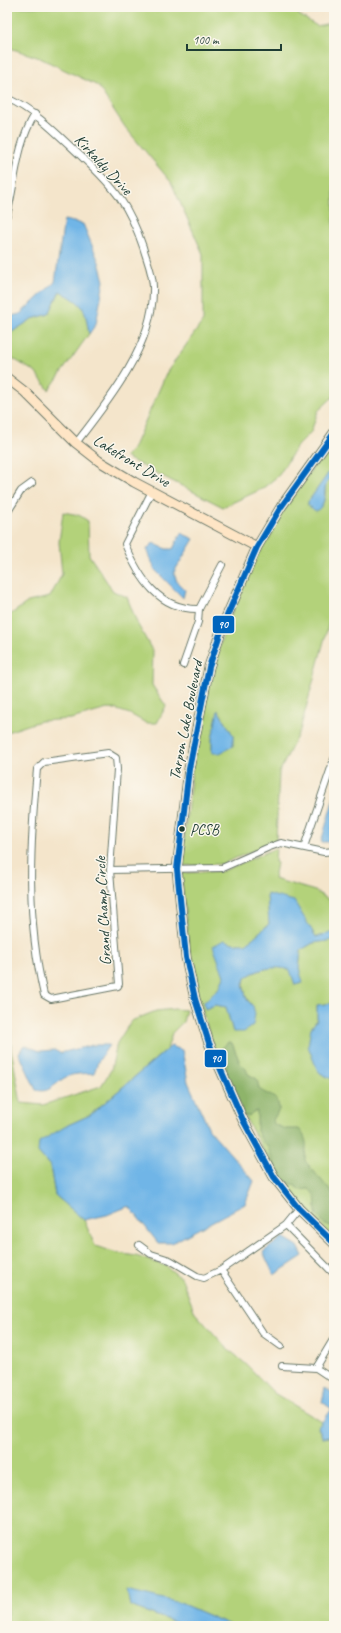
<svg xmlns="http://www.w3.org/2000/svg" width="341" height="1633" font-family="Caveat,sans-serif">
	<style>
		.green { fill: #b3d27a; stroke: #698857; fill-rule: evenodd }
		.forest { fill: #8eb46a; stroke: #56784f }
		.water { fill: #70b5e7; stroke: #48798e }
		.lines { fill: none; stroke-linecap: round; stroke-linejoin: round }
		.street-casing { stroke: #6a7869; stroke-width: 8 }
		.secondary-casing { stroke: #6a7869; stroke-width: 11 }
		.street { stroke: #fff; stroke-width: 6 }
		.secondary { stroke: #fee5c5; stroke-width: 9 }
		.bus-1-casing { stroke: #fbf7ec; stroke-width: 9 }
		.bus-1 { stroke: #0065bd; stroke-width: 6 }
		.bus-dot { fill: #1f3d34; stroke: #fbf7ec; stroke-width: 1.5 }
		.labels { text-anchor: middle; stroke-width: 3; stroke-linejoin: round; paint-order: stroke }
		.bus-label { font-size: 15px; fill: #1f3d34; stroke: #fbf7ec; text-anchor: start }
		.street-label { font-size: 16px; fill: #1f3d34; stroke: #fbf7ec }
		.line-badge { stroke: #fbf7ec; stroke-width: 1.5 }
		.badge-label { font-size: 11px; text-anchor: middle; font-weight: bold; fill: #fff }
	</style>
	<rect width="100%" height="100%" fill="#fbf7ec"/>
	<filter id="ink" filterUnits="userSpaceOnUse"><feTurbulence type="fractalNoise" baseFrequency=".025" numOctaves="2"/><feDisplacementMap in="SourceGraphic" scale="8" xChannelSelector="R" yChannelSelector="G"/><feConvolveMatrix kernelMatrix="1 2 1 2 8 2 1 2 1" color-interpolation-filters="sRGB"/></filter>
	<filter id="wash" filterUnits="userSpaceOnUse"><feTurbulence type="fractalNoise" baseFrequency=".012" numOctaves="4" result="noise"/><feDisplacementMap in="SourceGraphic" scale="16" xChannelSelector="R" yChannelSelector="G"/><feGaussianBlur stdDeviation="0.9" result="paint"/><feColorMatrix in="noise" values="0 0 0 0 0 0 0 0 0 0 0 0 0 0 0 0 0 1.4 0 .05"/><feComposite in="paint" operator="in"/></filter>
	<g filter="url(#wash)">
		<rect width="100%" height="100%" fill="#f4e5cb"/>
		<!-- green -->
		<path class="green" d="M7,7H295L299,15L317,26L334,22V396L318,411L311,432L297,446L279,475L262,489L223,507L125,457L133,449L167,372L203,321V254L171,182L125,127L98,86L40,58L7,47Z
			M60,291C86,306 84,305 89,334L49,390L35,372L7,355V334H9L32,319L49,314Z
			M334,438V465L308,502V506L319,509C320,507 323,504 324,501C328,491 321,481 334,476V604L300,730L279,773L276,841L222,864L181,866L192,770L212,668L226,626L260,548L283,509ZM219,711L233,735V746L212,753V739Z
			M63,512L79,515L88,521L89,555L113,591L127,597L137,623L153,652L152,685L166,706L157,723H146L130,714L111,708L71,719L40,721L7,732V617L28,602L50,597L62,574L59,542Z
			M276,848L275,862L277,863L274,879L315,891L334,903V932L316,937L303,918L267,894L269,924L246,944H236L224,940V976L220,987L211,995L205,1009L215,1005L226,1007L233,1032L253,1006C245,999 243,989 245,978C254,971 278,963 289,969C294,972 299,979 302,983L299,968L301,950L313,943L334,940V1003L317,1005V1020L311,1028L318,1072L332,1079L334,1083V1238L300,1205L277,1175L246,1119L212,1042L198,998L190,957L181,873L223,871Z
			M175,1009L186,1010L183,1022L172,1033L167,1049L90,1115L68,1125L38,1152L50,1166L55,1195L84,1220L95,1246L117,1253L136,1256L166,1266L182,1279L195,1313L226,1347L248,1366L274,1393L322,1422L318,1428L323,1438L334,1436V1626H233L180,1603L127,1591L130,1606L185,1626H7V1018L11,1031V1049L21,1103L43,1105L101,1086L111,1070L117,1043L131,1021L156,1011Z"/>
		<!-- forest -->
		<path class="forest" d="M228,1042L232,1043L240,1063L246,1069L248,1074L257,1079L259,1089C268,1096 279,1095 279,1110L273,1120L274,1124L285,1129H299C310,1142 305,1147 305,1161L334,1195V1226L325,1225C323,1220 316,1218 316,1212C314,1202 319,1197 309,1189L299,1190L295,1185L284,1181L275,1169L268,1147L263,1143L257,1131V1111L253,1112L249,1116H243L235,1090L225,1071L227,1065L222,1048Z"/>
		<!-- water -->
		<path class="water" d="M64,220L83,224L99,262L104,281L96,324L89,334C84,306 86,306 60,291L49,314L32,319L9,334H7V317L20,314L55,282Z
			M334,465V476C318,483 331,503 316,511L308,506V502Z
			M181,533L194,539L174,572L177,582L185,590L183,598L155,570L147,549L153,543L166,549H173Z
			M218,710L233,735V746L220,753H212V739Z
			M334,797V842H321Z
			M267,894L294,901L316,937L334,932V940L313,943L301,950L299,968L303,983L295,985L290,970C276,965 256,969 245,978L243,985L247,1000L253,1006L255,1014L253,1025L244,1032H233L226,1007L215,1005L205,1009L203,1003L220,987L224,976L213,946L224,940L236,944H246L269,924Z
			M334,1003L331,1026L334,1033V1083L332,1079L318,1072L308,1046L311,1028L317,1020V1005Z
			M24,1045L40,1051L54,1050L60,1053L93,1045H109L98,1062L94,1073C85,1074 74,1073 66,1077C55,1083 50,1094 36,1090L19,1053Z
			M171,1046L182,1050L188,1082L209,1129L254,1181L245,1204L172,1243H158L129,1206L107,1215L84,1220L55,1195L50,1166L38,1152L39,1142L68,1125L90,1115Z
			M283,1237L298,1246L303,1256L274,1275L263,1252Z
			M325,1388L334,1394V1436L323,1438L318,1427L332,1409L322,1402Z
			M127,1590L180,1603L233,1626H185L130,1606Z"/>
	</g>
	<g filter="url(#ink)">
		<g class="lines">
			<defs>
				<path id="street" d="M7,98C37,112 59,136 83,158C115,188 129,205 143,247C147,261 154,276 153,291C153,346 108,402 76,443
					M7,215C16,180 16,145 35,114
					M152,491L125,544C139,578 159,610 199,609L198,622L183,665
					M7,513L21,491L32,483
					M199,609L222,565
					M108,753L116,758L117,769L110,870L119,984L118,986L51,999L44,995C26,919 30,846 37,769L44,762Z
					M304,847L334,759
					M110,870L222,868L267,848L281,843L324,852L334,851
					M286,1225L334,1274
					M139,1245L151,1254L170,1260L197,1276L204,1278L221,1270L286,1225L299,1209
					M221,1270L263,1333L281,1346
					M282,1366L316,1368L334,1380
					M316,1368L334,1338"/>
				<path id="secondary" d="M7,378L25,392L76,443L99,461L134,482L257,547
					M334,433L281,507L257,547L223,625L209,667L189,769L177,869L186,957L195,999L209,1043L243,1120L274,1177L299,1209L334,1243"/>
			</defs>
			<!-- street casing -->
			<use href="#street" class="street-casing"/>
			<!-- secondary casing -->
			<use href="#secondary" class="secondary-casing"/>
			<!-- street -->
			<use href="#street" class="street"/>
			<!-- secondary -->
			<use href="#secondary" class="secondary"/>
			<defs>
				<path id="bus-1" d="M334,433L281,507L257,547L223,625L209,667L189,769L177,869L186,957L195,999L209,1043L243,1120L274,1177L299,1209L334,1243"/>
			</defs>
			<!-- bus-1 casing -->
			<use href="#bus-1" class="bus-1-casing"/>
			<!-- bus-1 -->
			<use href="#bus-1" class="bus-1"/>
		</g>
	</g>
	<!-- markers -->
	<circle class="bus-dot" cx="182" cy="829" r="3.5"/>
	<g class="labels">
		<!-- bus labels -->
		<g class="bus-label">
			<text x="190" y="835">PCSB</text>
		</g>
		<!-- street labels -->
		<g class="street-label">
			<text transform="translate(104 164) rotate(47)" y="6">Kirkaldy Drive</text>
			<text transform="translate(132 460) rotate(31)" y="6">Lakefront Drive</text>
			<text transform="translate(185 720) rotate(-79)" y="6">Tarpon Lake Boulevard</text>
			<text transform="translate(102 911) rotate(-93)" y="6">Grand Champ Circle</text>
		</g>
	</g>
	<g class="line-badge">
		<rect x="212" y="615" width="23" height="19" rx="4" fill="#0065bd"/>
		<rect x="204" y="1049" width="23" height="19" rx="4" fill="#0065bd"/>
	</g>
	<g class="badge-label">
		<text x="223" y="628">90</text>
		<text x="216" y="1062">90</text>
	</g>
	<!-- margin -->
	<rect width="341" height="1633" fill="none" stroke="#fbf7ec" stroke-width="24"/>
	<!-- scale -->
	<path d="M187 44v6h94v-6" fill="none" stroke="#1f3d34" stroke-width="2"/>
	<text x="193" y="44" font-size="12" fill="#1f3d34" stroke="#fbf7ec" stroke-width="3" paint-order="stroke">100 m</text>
</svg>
